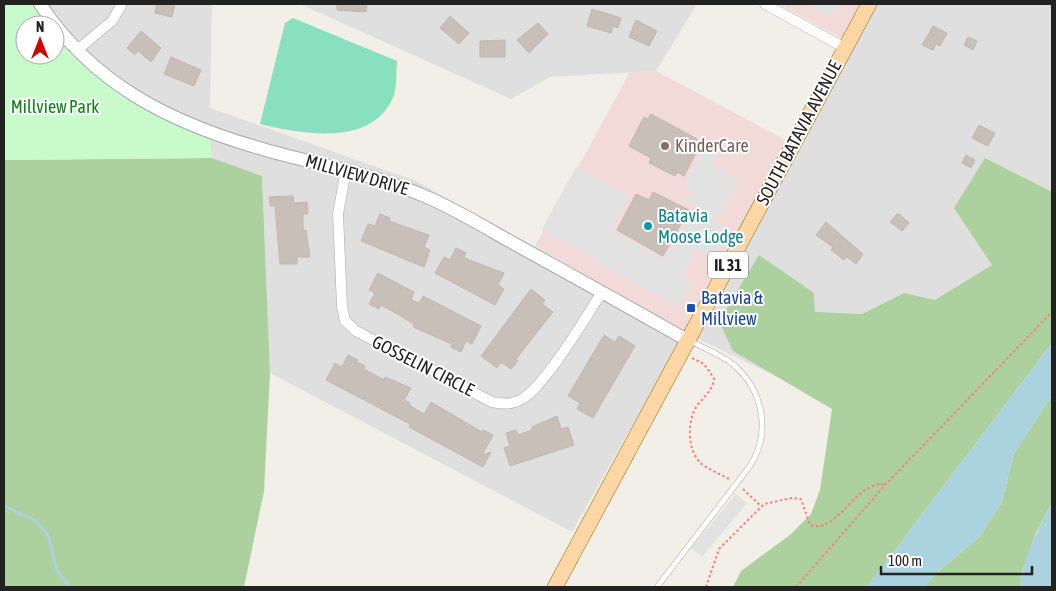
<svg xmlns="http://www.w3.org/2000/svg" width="1056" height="591" font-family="'Asap Condensed',sans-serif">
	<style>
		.residential { fill: #e0dfdf }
		.commercial { fill: #f2dad9 }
		.forest { fill: #add19e }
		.park { fill: #c8facc }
		.pitch { fill: #88e0be }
		.parking { fill: #e2e2e2 }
		.water { fill: #aad3df }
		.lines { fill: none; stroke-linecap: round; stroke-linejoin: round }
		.stream { stroke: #aad3df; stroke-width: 3 }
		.building { fill: #c7bfb8; stroke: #c4b6ab }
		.service-casing { stroke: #a9a9a9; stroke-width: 6 }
		.minor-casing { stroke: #a9a9a9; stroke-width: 11 }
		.tertiary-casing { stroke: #a9a9a9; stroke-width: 14 }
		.primary-casing { stroke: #a06b00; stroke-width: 16 }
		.path { stroke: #fa8072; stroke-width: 2; stroke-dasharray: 2.5 2.5; stroke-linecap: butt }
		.service { stroke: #fff; stroke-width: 5 }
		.minor { stroke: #fff; stroke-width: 10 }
		.tertiary { stroke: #fff; stroke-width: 12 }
		.primary { stroke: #fcd6a4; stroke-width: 15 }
		.education-dot { fill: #8d6e63; stroke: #fff; stroke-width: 2 }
		.culture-dot { fill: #0f9aa8; stroke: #fff; stroke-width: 2 }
		.transit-dot { fill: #1a4fb4; stroke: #fff; stroke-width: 2 }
		.labels { text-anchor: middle; stroke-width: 4; stroke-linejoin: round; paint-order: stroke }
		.shield { fill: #fff; stroke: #646464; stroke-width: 1 }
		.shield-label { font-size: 16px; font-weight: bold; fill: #222 }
		.park-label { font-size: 18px; fill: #0c8416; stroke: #fff }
		.street-label { font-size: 18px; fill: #222; stroke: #fff }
		.education-label { font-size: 18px; fill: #785e54; stroke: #fff; text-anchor: start }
		.culture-label { font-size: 18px; fill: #0d838f; stroke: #fff; text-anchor: start }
		.transit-label { font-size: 18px; fill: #164399; stroke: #fff; text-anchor: start }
	</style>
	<rect width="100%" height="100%" fill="#f2efe9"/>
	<!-- residential -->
	<path class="residential" d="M36,4H212L210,108L416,181L685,332L572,532L270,373L262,176L212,158L209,137L108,84L76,58Z
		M300,4H697L656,71L550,77L511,99Z
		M878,4H1052V302L918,444L696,338Z"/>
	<!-- commercial -->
	<path class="commercial" d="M779,4H863L845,40Z
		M656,71L791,143L685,332L535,246L630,72Z"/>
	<!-- forest -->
	<path class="forest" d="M212,158L262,176L270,373L264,491L244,587H4V160Z
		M985,158L1052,192V343L867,587H733L741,571L790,535L811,514L820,490L832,409L733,351L719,321L759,255L814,293L815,312L862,314L904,293L935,300L992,265L954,208Z
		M1052,395V503L1036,533L1022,572L1020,587H924L939,571L979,537L1002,502L1013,455Z"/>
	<!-- park -->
	<path class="park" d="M4,4H36L51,25H25V55H55V30L76,58L108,84L209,137L212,158L4,160Z"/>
	<!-- pitch -->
	<path class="pitch" d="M293,18L397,61C396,71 397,86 394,95C374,148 301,134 260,124L285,23Z"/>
	<!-- parking -->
	<path class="parking" d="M805,4H840L834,14L831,12L829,16Z
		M707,143L719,150L711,165L739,181L718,218L686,200L691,190L683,185Z
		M576,167L629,196L611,230L665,259L693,208L730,228L713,258L697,249L681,278L692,284L679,307L596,262L597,259L542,229Z
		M736,494L747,503L702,557L691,548Z"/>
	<!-- water -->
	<path class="water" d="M1052,343V395L1013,455L1002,502L979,537L939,571L924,587H867Z
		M1052,503V587H1020C1023,557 1038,530 1052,503Z"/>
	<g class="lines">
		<!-- stream -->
		<path class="stream" d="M4,506L34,520L48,535L57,571L70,587"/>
	</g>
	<!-- building -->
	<path class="building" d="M157,4H175L172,17L155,13Z
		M337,4H367L366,12L337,10Z
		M592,9L621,18L618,28L613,26L611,33L587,26Z
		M450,16L469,33L459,44L440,28Z
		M636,20L657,31L649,46L629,37Z
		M538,23L548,34L529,53L517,40Z
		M933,26L947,33L940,46L936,44L933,50L922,45Z
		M141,31L161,48L151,62L138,51L135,55L127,48Z
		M968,37L977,41L973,50L964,45Z
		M505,40V57H480V41Z
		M171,57L201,70L194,86L164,74Z
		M651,114L697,139L695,143L700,145L684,176L677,172L675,176L649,163L651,158L629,146L644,117L648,119Z
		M979,125L995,133L988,146L972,138Z
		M966,155L975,160L971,168L962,163Z
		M653,192L689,210L663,256L617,230L636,194L649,200Z
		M293,196L294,203L307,202L308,214H303V230H306L310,257H297V264H280L275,206H270L269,197Z
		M898,213L909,223L902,231L890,222Z
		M380,214L390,218L389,221L429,235L424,247L430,250L424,267L361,241L368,224L375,226Z
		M826,222L863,254L856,264L847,257L844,260L840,257L831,250L833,247L816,235Z
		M456,248L466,253L464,258L504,273L498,285L504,289L495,305L435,273L444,257L450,260Z
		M378,273L414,292L411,300L419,303L423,296L481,326L472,344L466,341L461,352L451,347L452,344L413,327L414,324L399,315L381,305L379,309L369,304L375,293L369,290Z
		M531,289L545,300L542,304L553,312L516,359L518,361L511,369L501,362L497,368L481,356Z
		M604,335L615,342L619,336L635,346L593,418L577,409L580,403L568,396Z
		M348,355L358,360L357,362L365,366L364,369L384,380L385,377L411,388L404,400L410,403L409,405L424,414L431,402L482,432L483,430L493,435L482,455L491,452L483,467L409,427L410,424L326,380L335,363L342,367Z
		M557,416L561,429L568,427L574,445L510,466L504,448L510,446L506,433L516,430L518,435L532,430V427Z"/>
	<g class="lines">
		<defs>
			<path id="service" d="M657,587L750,466C771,433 764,392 734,365C722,355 704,348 690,341"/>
			<path id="minor" d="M765,4L845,48
				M77,50L112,21L122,4
				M346,170L338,214L342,306L345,321L356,331L492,402C502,404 512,405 522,399C545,386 586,317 602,292"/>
			<path id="tertiary" d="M40,4C93,84 169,122 259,148C316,165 374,173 429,198C461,212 491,231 522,248C577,278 632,309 687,340"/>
			<path id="primary" d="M555,587L869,4"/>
		</defs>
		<!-- service casing -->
		<use href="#service" class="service-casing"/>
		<!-- minor casing -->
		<use href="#minor" class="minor-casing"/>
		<!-- tertiary casing -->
		<use href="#tertiary" class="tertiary-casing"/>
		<!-- primary casing -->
		<use href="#primary" class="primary-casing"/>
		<!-- path -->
		<path class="path" d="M692,358L704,364L714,378C713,391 703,397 696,407C687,423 687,453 703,465C712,471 722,475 731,480
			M743,489L761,506
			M706,587L719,549L764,504L792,498L801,499L810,525C838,535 854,481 886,484
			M796,587L886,484L1052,312"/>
		<!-- service -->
		<use href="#service" class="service"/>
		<!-- minor -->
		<use href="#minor" class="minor"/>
		<!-- tertiary -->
		<use href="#tertiary" class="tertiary"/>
		<!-- primary -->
		<use href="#primary" class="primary"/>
	</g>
	<!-- markers -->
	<circle class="education-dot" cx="665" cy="146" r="5"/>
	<circle class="culture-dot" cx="648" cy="226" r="5"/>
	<rect class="transit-dot" x="686" y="303" width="10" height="10" rx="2.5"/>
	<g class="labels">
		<!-- shield labels -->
		<rect class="shield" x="708" y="251.5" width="40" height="27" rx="4"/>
		<g class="shield-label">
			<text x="728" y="271">IL 31</text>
		</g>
		<!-- park labels -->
		<g class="park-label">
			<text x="55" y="113">Millview Park</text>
		</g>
		<!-- street labels -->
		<g class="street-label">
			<text transform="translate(799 133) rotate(-62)" y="6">SOUTH BATAVIA AVENUE</text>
			<text transform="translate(357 175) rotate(16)" y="6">MILLVIEW DRIVE</text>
			<text transform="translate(423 366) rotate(27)" y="6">GOSSELIN CIRCLE</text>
		</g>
		<!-- education labels -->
		<g class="education-label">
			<text x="675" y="152">KinderCare</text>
		</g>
		<!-- culture labels -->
		<g class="culture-label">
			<text x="658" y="222">Batavia<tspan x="658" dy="21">Moose Lodge</tspan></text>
		</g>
		<!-- transit labels -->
		<g class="transit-label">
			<text x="701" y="304">Batavia &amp;<tspan x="701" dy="21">Millview</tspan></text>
		</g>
	</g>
	<!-- border -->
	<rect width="1056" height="591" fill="none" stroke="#222222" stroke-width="10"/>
	<!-- north arrow -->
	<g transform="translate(40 40)"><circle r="24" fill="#ffffff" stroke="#a7a7a7"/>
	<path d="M0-4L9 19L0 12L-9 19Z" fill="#d40000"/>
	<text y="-8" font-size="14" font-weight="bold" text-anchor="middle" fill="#222222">N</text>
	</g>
	<!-- scale -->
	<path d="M881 566v8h151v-8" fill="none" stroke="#222222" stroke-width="2.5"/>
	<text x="888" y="566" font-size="15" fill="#222222" stroke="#ffffff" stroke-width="4" paint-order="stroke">100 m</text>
</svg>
